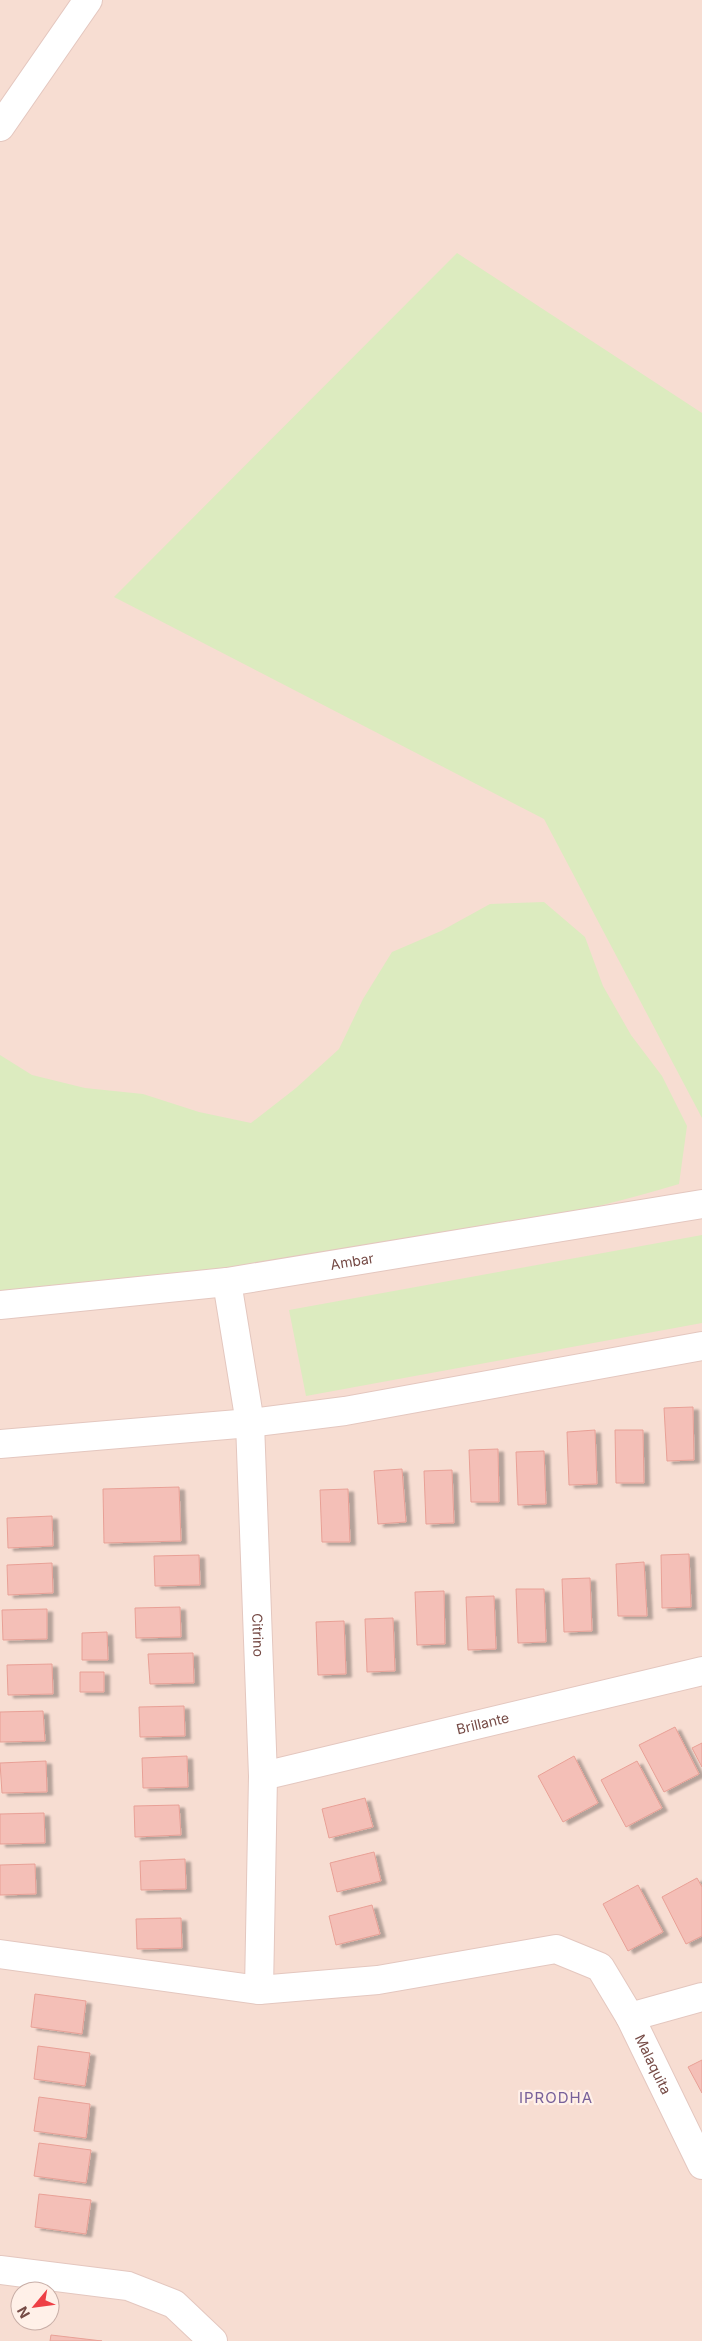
<svg xmlns="http://www.w3.org/2000/svg" width="702" height="2341" font-family="Inter,sans-serif">
	<style>
		.residential { fill: #f7ddd2; fill-rule: evenodd }
		.green { fill: #dcebbf }
		.building { fill: #f4bfb7; stroke: #e8a096; filter: url(#shadow) }
		.lines { fill: none; stroke-linecap: round; stroke-linejoin: round }
		.minor-casing { stroke: #e4c7bf; stroke-width: 30 }
		.minor { stroke: #fff; stroke-width: 28 }
		.labels { text-anchor: middle; stroke-width: 4.5; stroke-linejoin: round; paint-order: stroke }
		.street-label { font-size: 14px; fill: #764b46; stroke: #fff0e8 }
		.neighbourhood-label { font-size: 15px; letter-spacing: 1px; fill: #78619a; stroke: #fff0e8 }
	</style>
	<defs>
		<filter id="shadow"><feDropShadow dx="5.5" dy="3" stdDeviation="1" flood-color="#0004"/></filter>
	</defs>
	<rect width="100%" height="100%" fill="#fdebe1"/>
	<!-- residential -->
	<path class="residential" d="M0,0H702V2341H0ZM20,2291H50V2321H20Z"/>
	<!-- green -->
	<path class="green" d="M457,253L702,413V1118L544,819L114,597Z
		M544,902L585,937L603,986L631,1035L662,1076L687,1126L679,1184C627,1200 574,1211 523,1227L0,1319V1055L32,1075L85,1088L143,1094L199,1112L251,1123L296,1088L339,1049L363,999L392,952L441,931L490,904Z
		M702,1235V1323L306,1396L289,1310Z"/>
	<!-- building -->
	<path class="building" d="M693,1407L694,1460L667,1461L664,1408Z
		M595,1430L597,1484L569,1485L567,1432Z
		M615,1430H643L644,1483H616Z
		M498,1449L499,1502H471L469,1450Z
		M544,1451L546,1504L518,1505L516,1452Z
		M402,1469L406,1522L378,1524L374,1471Z
		M452,1470L454,1523L426,1524L424,1471Z
		M179,1487L181,1541L104,1543L103,1489Z
		M348,1489L350,1542H322L320,1490Z
		M52,1516L53,1546L8,1548L7,1518Z
		M689,1554L691,1607L662,1608L661,1555Z
		M199,1555L200,1585L155,1586L154,1556Z
		M644,1562L647,1616H618L616,1564Z
		M52,1563L53,1593L8,1595L7,1565Z
		M590,1578L592,1631L564,1632L562,1579Z
		M516,1589H544L546,1642L518,1643Z
		M444,1591L445,1644L417,1645L415,1592Z
		M494,1596L496,1649L468,1650L466,1597Z
		M180,1607L181,1637L136,1638L135,1608Z
		M47,1609V1639L3,1640L2,1610Z
		M393,1618L395,1671L367,1672L365,1619Z
		M344,1621L346,1674L318,1675L316,1622Z
		M107,1632L108,1660H82V1633Z
		M193,1653L194,1683L150,1684L148,1654Z
		M52,1664L53,1694L8,1695L7,1665Z
		M80,1672H104V1692H80Z
		M184,1706L185,1736L140,1737L139,1707Z
		M43,1711L45,1741L0,1742V1712Z
		M675,1727L699,1774L664,1792L639,1745Z
		M702,1743V1767L692,1748Z
		M187,1756L188,1787L143,1788L142,1758Z
		M574,1756L598,1803L563,1822L538,1776Z
		M46,1761L47,1792L2,1793L0,1763Z
		M637,1761L662,1808L626,1827L601,1780Z
		M365,1798L373,1827L329,1838L322,1809Z
		M179,1805L181,1835L135,1837L134,1806Z
		M44,1813L45,1843L0,1844V1814Z
		M374,1852L381,1881L337,1892L330,1863Z
		M185,1859L186,1889L141,1890L140,1861Z
		M35,1864L36,1894L0,1895V1865Z
		M697,1878L702,1887V1936L686,1944L662,1897Z
		M638,1885L663,1932L628,1951L603,1904Z
		M372,1905L380,1934L336,1945L329,1916Z
		M181,1918L182,1948L137,1949L136,1919Z
		M35,1994L86,2001L82,2034L31,2027Z
		M38,2046L90,2053L85,2086L34,2079Z
		M702,2060V2093L688,2067Z
		M39,2097L90,2104L86,2138L34,2131Z
		M39,2143L91,2150L86,2183L34,2176Z
		M39,2194L91,2200L86,2234L35,2227Z
		M51,2335L102,2341H50Z"/>
	<g class="lines">
		<defs>
			<g id="minor">
				<path d="M0,127L88,0"/>
				<path id="s1" d="M227,1282L250,1423L263,1776L259,1990"/>
				<path id="s2" d="M0,1305L227,1282L702,1204"/>
				<path d="M0,1444L250,1423L345,1411L702,1346"/>
				<path id="s3" d="M263,1776L702,1671"/>
				<path id="s4" d="M0,1954L259,1990L378,1980L556,1949L600,1967L630,2017L702,2165"/>
				<path d="M630,2017L702,1997"/>
				<path d="M0,2270L128,2286L174,2304L213,2341"/>
			</g>
		</defs>
		<!-- minor casing -->
		<use href="#minor" class="minor-casing"/>
		<!-- minor -->
		<use href="#minor" class="minor"/>
	</g>
	<g class="labels">
		<!-- street labels -->
		<g class="street-label">
			<text dy="5" stroke="none"><textPath href="#s2" startOffset="355">Ambar</textPath></text>
			<text dy="5" stroke="none"><textPath href="#s1" startOffset="355">Citrino</textPath></text>
			<text dy="5" stroke="none"><textPath href="#s3" startOffset="226">Brillante</textPath></text>
			<text dy="5" stroke="none"><textPath href="#s4" startOffset="720">Malaquita</textPath></text>
		</g>
		<!-- neighbourhood labels -->
		<g class="neighbourhood-label">
			<text x="556" y="2103">IPRODHA</text>
		</g>
	</g>
	<!-- north arrow -->
	<g transform="translate(35 2306) rotate(241)"><circle r="24" fill="#fff0e8" stroke="#c8aea7"/>
	<path d="M0-4L9 19L0 12L-9 19Z" fill="#ee3f45"/>
	<text y="-8" font-size="14" font-weight="bold" text-anchor="middle" fill="#764b46">N</text>
	</g>
</svg>
